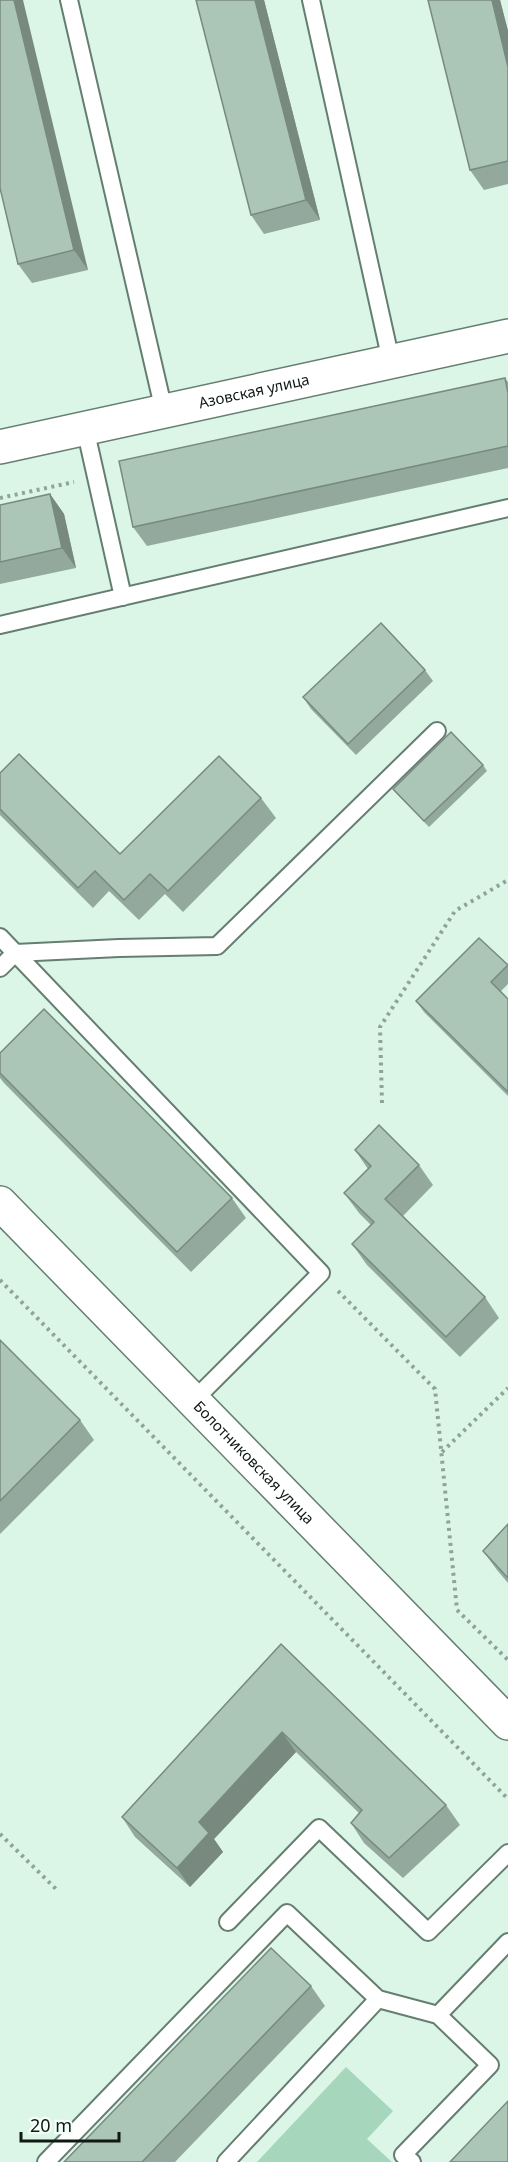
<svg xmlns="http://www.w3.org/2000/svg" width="508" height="2162" font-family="'Noto Sans',sans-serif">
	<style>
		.green { fill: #a6d7bc }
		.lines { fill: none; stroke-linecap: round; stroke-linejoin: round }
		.service-casing { stroke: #667e71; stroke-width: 20 }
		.tertiary-casing { stroke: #667e71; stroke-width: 36 }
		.path { stroke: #8fa398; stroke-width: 4; stroke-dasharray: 3 4.5; stroke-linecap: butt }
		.service { stroke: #fff; stroke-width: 16 }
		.tertiary { stroke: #fff; stroke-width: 33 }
		.wall { fill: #93a99d }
		.shaded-wall { fill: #788a7f }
		.building { fill: #abc5b6; stroke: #788a7f; stroke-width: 1.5 }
		.labels { text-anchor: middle; stroke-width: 4.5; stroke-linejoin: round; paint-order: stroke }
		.street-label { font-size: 15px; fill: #101a15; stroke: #f4fff9 }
	</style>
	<rect width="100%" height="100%" fill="#dbf6e7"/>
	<!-- green -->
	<path class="green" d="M346,2067L393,2111L367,2139L392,2162H257Z"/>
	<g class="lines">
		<defs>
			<path id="service" d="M69,0L164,411
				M311,0L391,361
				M85,428L123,597
				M0,625L508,508
				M0,937L321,1273L193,1401
				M0,968L15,953L119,948L217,946L437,731
				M228,1922L319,1828L428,1932L508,1853
				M378,1999L438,2015
				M46,2162L287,1913L378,1999L226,2162
				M412,2162L403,2155L490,2065L438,2015L508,1942"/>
			<g id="tertiary">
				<path id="s1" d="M0,447L508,336"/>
				<path id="s2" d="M0,1203L508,1723"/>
			</g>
		</defs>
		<!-- service casing -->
		<use href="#service" class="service-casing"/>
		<!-- tertiary casing -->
		<use href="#tertiary" class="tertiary-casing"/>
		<!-- path -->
		<path class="path" d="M0,498L74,482
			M382,1103L380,1027L455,911L508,880
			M0,1280L508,1799
			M338,1291L435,1389L457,1610L508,1660
			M442,1452L508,1388
			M0,1834L57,1890"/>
		<!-- service -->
		<use href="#service" class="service"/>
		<!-- tertiary -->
		<use href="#tertiary" class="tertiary"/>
	</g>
	<!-- wall -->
	<path class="wall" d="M0,0L88,270L32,283L18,264Z
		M196,0H264L320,220L264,234L251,215Z
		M428,0H500L508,31V184L484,190L470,170Z
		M505,378L508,382V468L147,546L133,527Z
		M50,494L64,514L76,568L0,584V505Z
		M425,670L433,681L356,755L311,709L303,697Z
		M483,765L487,771L429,827L398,795L393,789Z
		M0,773L120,854L261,798L276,818L183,912L165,894L139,920L109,891L93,908L0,815Z
		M508,965V984L501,991L508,999V1096L424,1012L416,1001Z
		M0,1053L232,1198L246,1218L191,1272L4,1083L0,1078Z
		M355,1150L419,1165L433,1185L403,1216L485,1297L499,1318L460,1357L367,1265L352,1244L371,1225L359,1213L344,1193L368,1169Z
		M0,1340L80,1420L94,1440L0,1534Z
		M508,1524V1583L497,1570L483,1551Z
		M281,1644L446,1805L460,1825L403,1878L364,1843L351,1823L359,1813L296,1752L214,1839L223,1852L190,1887L135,1837L122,1817Z
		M311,1986L325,2006L175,2162H64Z"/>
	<!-- shaded-wall -->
	<path class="shaded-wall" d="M14,0H23L88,270L74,250Z
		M255,0H264L320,220L306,200Z
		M492,0H500L508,31V67Z
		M50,494L64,514L76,568L62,548Z
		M282,1732L296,1752L214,1839L223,1852L190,1887L177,1868L199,1822Z"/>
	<!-- building -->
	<path class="building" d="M0,0H14L74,250L18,264L0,188Z
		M196,0H255L306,200L251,215Z
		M428,0H492L508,67V161L470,170Z
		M505,378L508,393V446L133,527L119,461Z
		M50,494L62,548L0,562V505Z
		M381,623L425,670L348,744L303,697Z
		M451,732L483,765L424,821L393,789Z
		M19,754L120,854L219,756L261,798L168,891L150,874L124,900L95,871L78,888L0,809V773Z
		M479,938L508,965L491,982L508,999V1092L416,1001Z
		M44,1009L232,1198L177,1252L0,1073V1053Z
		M379,1125L419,1165L385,1199L485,1297L446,1337L352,1244L374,1222L344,1193L371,1166L355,1150Z
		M0,1340L80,1420L0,1501Z
		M508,1524V1578L483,1551Z
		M281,1644L446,1805L389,1858L351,1823L362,1810L282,1732L199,1822L209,1833L177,1868L122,1817Z
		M271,1948L311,1986L142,2162H64Z
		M508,2101V2162H450Z"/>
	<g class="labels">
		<!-- street labels -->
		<g class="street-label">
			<text dy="5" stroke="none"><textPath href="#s1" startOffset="260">Азовская улица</textPath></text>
			<text dy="5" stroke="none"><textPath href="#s2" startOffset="363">Болотниковская улица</textPath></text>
		</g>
	</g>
	<!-- scale -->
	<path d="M21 2132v9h98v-9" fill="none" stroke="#101a15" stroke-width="3"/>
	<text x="30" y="2132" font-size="18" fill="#101a15" stroke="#f4fff9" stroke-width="4.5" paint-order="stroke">20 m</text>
</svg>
